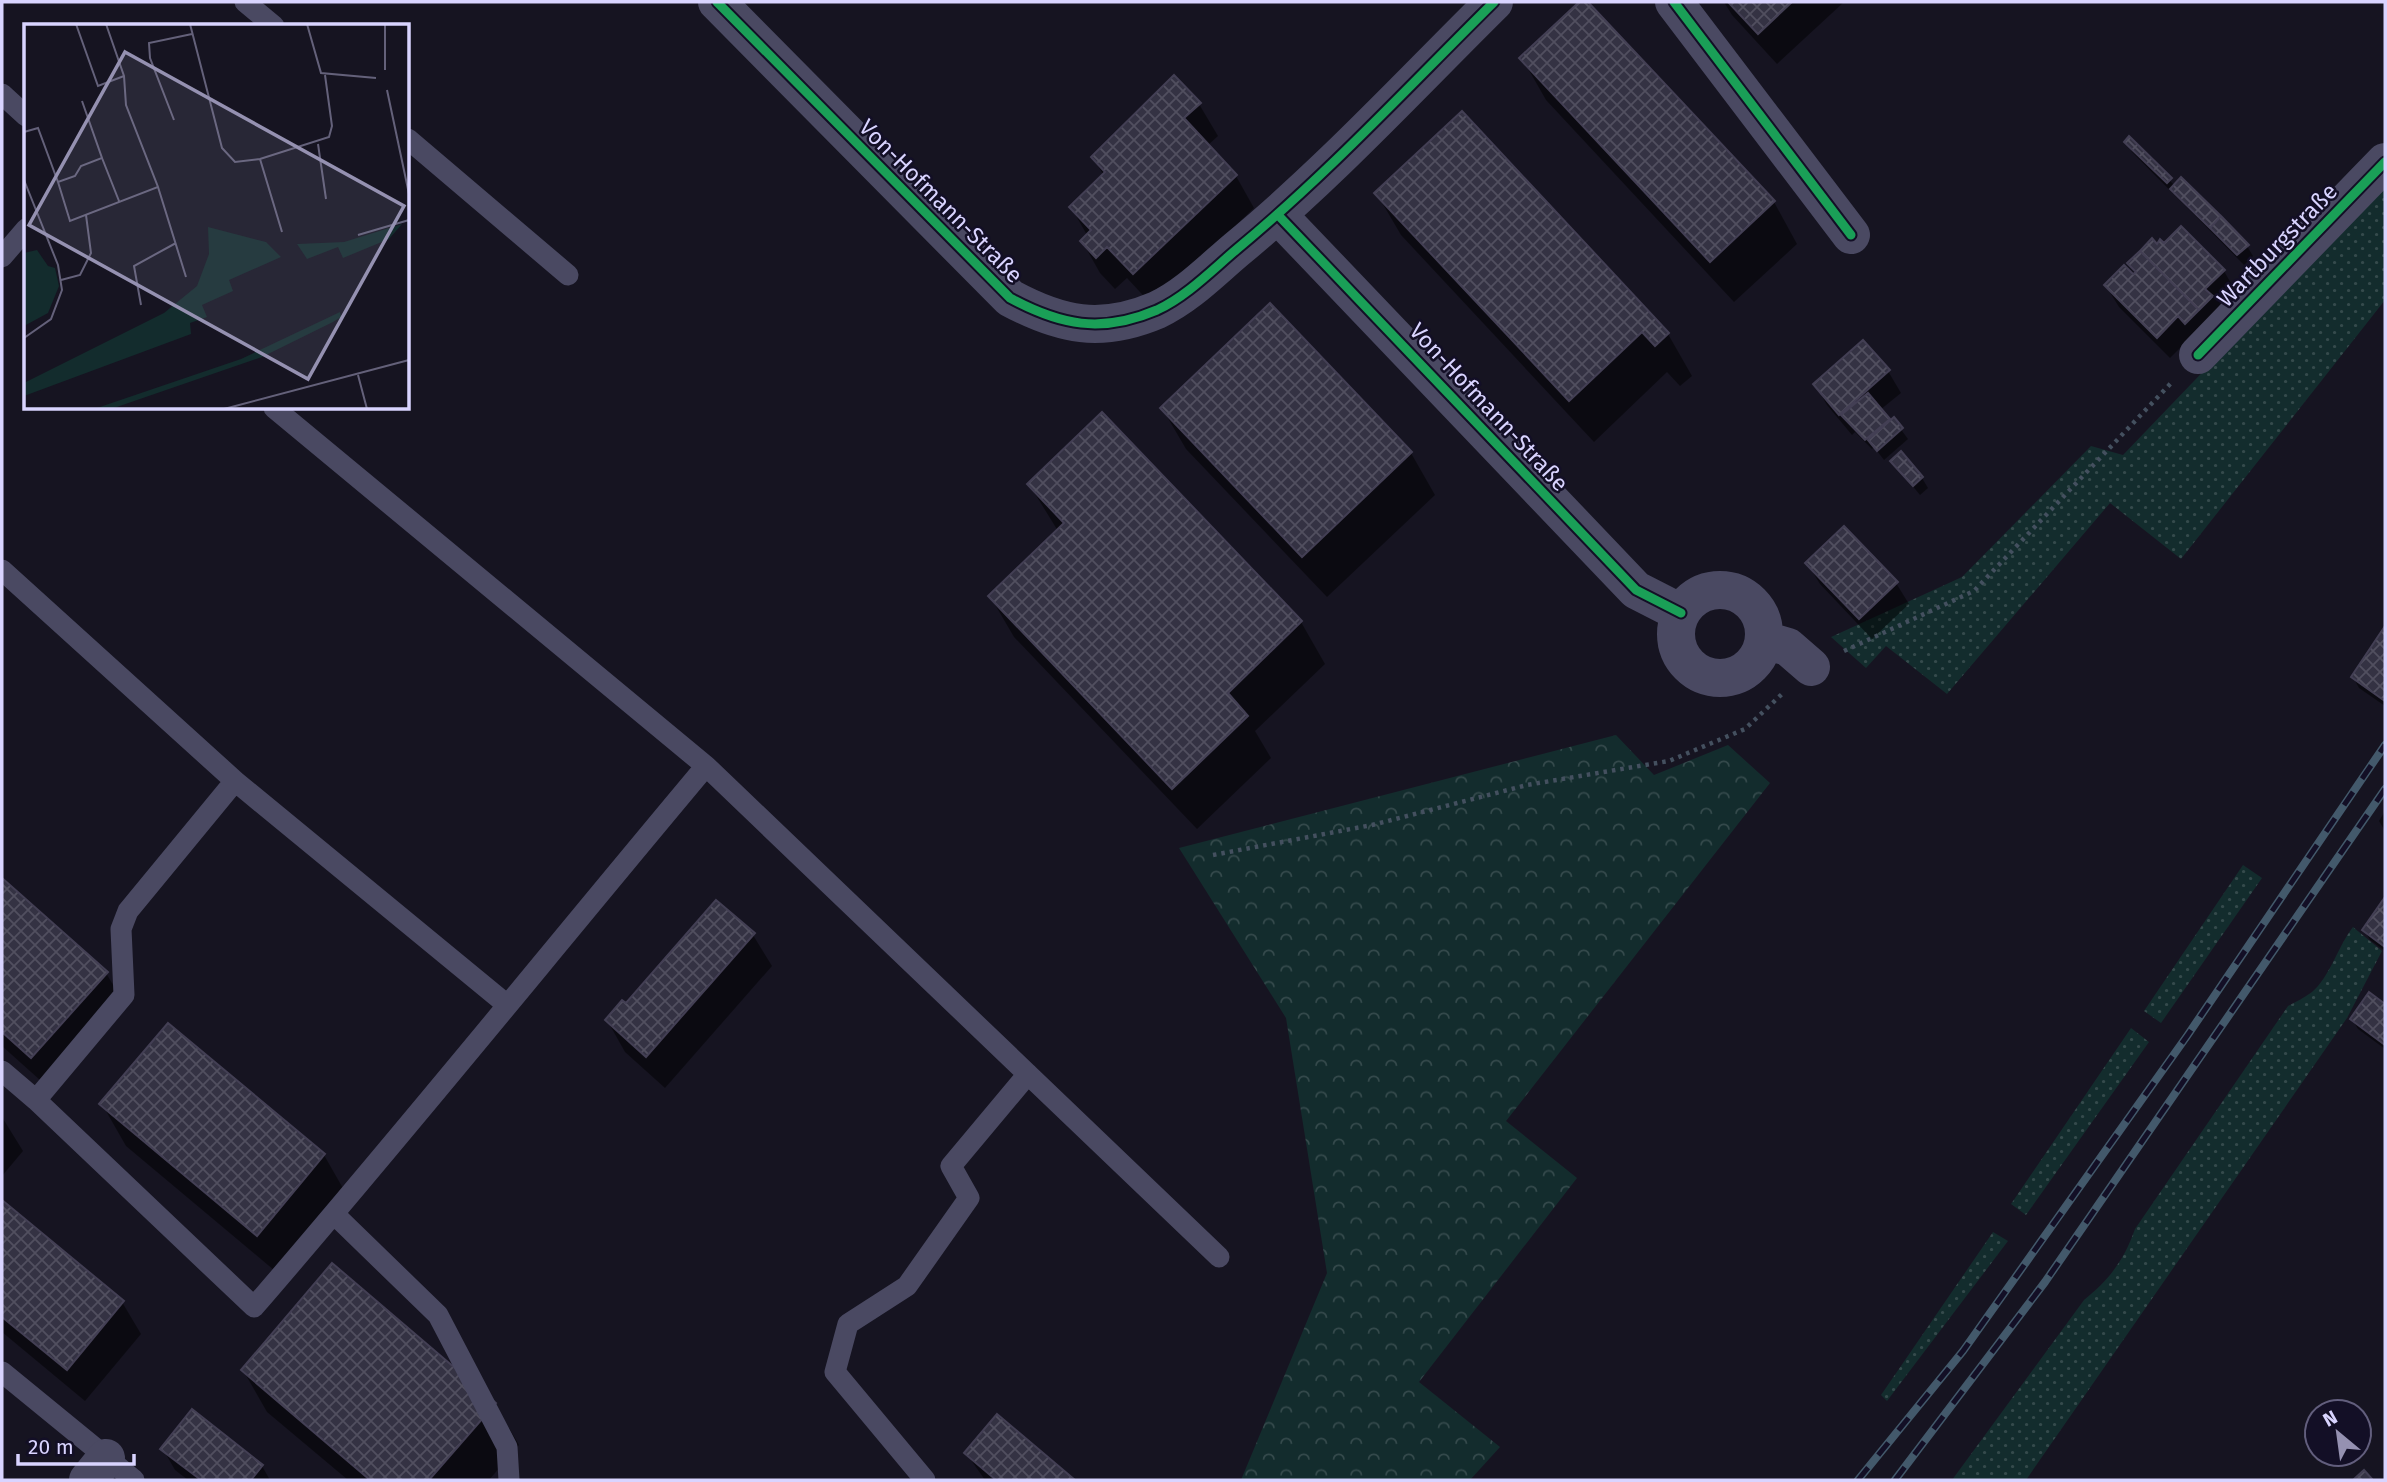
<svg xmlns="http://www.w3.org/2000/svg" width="2387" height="1482" font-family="'Fira Sans',sans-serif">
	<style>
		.grass { fill: url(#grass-dots) }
		.forest { fill: url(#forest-crowns) }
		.shadow { fill: #0007 }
		.building { fill: url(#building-cross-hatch); stroke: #433f54; stroke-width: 2 }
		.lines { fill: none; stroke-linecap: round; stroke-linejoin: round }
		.path { stroke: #44505f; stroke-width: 4.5; stroke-dasharray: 3.5 5; stroke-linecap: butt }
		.service { stroke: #4a4962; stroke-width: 21 }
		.minor { stroke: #4a4962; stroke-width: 38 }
		.rail-casing { stroke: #43596b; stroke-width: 8 }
		.rail { stroke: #130f26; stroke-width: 5; stroke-dasharray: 16; stroke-linecap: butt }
		.cycleway-casing { stroke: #130f26; stroke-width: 13 }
		.cycleway { stroke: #1a9f57; stroke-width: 9 }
		.labels { text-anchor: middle; stroke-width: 5; stroke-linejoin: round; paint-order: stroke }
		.street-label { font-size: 23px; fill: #d9d4ff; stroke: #130f26 }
		.inset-road { fill: none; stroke: #64617a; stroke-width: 2 }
		.view { fill: #9591b1; fill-opacity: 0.15; stroke: #9591b1; stroke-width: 3.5 }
		.inset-edge { fill: none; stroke: #d9d4ff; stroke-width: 3.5 }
	</style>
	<defs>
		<pattern id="grass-dots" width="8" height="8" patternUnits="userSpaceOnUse" patternTransform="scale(1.75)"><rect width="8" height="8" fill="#132c2d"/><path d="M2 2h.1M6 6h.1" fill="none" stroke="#354a4c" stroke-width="1.8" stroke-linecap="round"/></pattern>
		<pattern id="forest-crowns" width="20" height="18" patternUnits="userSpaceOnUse" patternTransform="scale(1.75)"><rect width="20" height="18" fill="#132c2d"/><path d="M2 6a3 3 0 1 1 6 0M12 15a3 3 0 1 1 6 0" fill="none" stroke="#354a4c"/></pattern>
		<pattern id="building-cross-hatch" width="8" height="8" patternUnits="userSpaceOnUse" patternTransform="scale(1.75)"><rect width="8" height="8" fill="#343243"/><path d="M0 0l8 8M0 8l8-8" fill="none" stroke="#514f5f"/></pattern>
	</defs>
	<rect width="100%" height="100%" fill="#161421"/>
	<!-- grass -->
	<path class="grass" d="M2385,182V300L2181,559L2110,503L1947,694L1886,646L1866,668L1831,637L1962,577L2091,446L2123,455Z
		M2243,865L2262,878L2161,1023L2144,1011Z
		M2353,927L2382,951L2347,1018L2026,1480H1952L2084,1300C2110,1279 2124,1260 2135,1229L2288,1006C2296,1002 2305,997 2312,992C2330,977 2338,946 2353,927Z
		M2131,1028L2149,1042L2026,1215L2011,1204Z
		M1993,1232L2008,1241L1887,1401L1881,1395Z"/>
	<!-- forest -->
	<path class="forest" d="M1616,735L1654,775L1728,745L1770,783L1506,1121L1577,1178L1419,1382L1500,1447L1470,1480H1241L1327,1273L1286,1018L1179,848Z"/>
	<!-- shadow -->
	<path class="shadow" d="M1582,2H1586L1774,202L1797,244L1734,302L1546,100L1522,58Z
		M1724,2H1844L1777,64L1732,15Z
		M1199,104L1218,136L1207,146L1236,176L1254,208L1152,305L1127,278L1115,289L1100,273L1082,241L1087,235L1071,207L1104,176L1093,157Z
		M1462,114L1668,334L1692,376L1680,386L1667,372L1594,442L1401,235L1377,194Z
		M2129,139L2175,186L2247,246L2253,256L2244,265L2132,152L2126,142Z
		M2157,246L2224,271L2236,292L2170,358L2119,307L2106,286L2133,277L2136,274L2129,263Z
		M1270,305L1411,453L1435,495L1327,597L1186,449L1162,408Z
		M1888,371L1901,393L1880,410L1890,423L1894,420L1908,439L1884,460L1874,447L1872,449L1855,432L1852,435L1827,405L1815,384Z
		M1102,414L1301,622L1325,664L1255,731L1271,758L1197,829L1014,637L990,596L1058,531L1029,484Z
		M1892,461L1922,478L1928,488L1920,495Z
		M1807,563L1896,583L1909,604L1872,639L1820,584Z
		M2385,630V706L2359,688L2353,677Z
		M2385,811V831L2379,821Z
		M2,881L106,973L125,1005L50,1089L2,1046Z
		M2385,900V951L2370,940L2364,930Z
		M753,935L772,966L665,1088L625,1052L607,1020L626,1005Z
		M2369,995L2385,1006V1049L2358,1029L2352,1019Z
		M102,1104L324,1155L348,1197L281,1276L126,1146Z
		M2,1117L23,1151L2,1176Z
		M2,1202L122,1302L141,1334L85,1401L2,1332Z
		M243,1370L495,1404L519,1445L489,1480H348L267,1412Z
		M997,1416L1073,1480H985L966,1453Z
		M163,1449L262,1466L270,1480H188L175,1470Z"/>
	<!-- building -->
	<path class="building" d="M1579,2H1588L1775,201L1710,262L1519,58Z
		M1728,2H1792L1758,34Z
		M1174,75L1201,103L1184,118L1237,175L1133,274L1107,247L1096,258L1080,241L1091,230L1069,207L1105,172L1091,157Z
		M1462,111L1669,333L1655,346L1642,332L1569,401L1374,193Z
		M2129,136L2172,178L2167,183L2124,142Z
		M2181,177L2221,216L2210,228L2170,189Z
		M2221,216L2249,245L2237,255L2210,228Z
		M2181,226L2225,270L2205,289L2213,296L2199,310L2140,251L2152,238L2157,244L2160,239L2164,243Z
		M2140,251L2199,310L2185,324L2178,316L2157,338L2104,285L2124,265L2133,274L2136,272L2127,263Z
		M1270,303L1412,452L1302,557L1160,408Z
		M1863,340L1890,370L1839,415L1813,384Z
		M1868,393L1890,419L1865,440L1841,415Z
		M1102,412L1302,621L1228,693L1248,716L1172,789L988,596L1064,523L1027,484Z
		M1894,417L1903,428L1877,451L1868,440Z
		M1901,451L1923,477L1913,486L1890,461Z
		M1844,526L1898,582L1859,619L1805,563Z
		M2385,626V701L2351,677Z
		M2,878L108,972L31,1058L2,1032Z
		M2385,897V947L2362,930Z
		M716,900L755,933L646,1057L605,1020L622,1000L626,1003Z
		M2369,992L2385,1004V1045L2350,1019Z
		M168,1023L325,1154L257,1236L99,1104Z
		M2,1200L124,1301L67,1370L2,1317Z
		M332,1263L496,1403L429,1480H370L241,1370Z
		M192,1409L263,1465L251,1480H201L160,1449Z
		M997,1414L1075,1480H996L964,1453Z
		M2364,1470L2373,1480H2353Z"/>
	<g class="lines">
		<!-- path -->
		<path class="path" d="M1844,651L1974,591L2173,381
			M1213,855L1372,825L1527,785L1669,761L1745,729L1783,693"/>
		<!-- service -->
		<path class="service" d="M245,2L274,26
			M2,94L26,116
			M408,139L568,275
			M2,257L26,229
			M2,570L235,781L128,911L121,929L124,995L36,1100L2,1071
			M706,766L1219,1257
			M235,781L506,1004
			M36,1100L254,1307C408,1129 555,946 706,766L274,408
			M334,1214L438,1315L507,1447L509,1480
			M2,1372L134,1480
			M925,1480L835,1372L848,1324L907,1286L969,1198L951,1166L1028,1074"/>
		<!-- minor -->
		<path class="minor" d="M717,2L1010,298C1060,325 1101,334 1157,310C1187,296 1212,270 1237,249C1329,173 1410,85 1494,2
			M1674,2L1851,235
			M1278,215L1636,590L1681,613
			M2198,355L2385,162
			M1676 634a44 44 0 1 1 88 0a44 44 0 1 1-88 0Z
			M1764,640L1788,647L1811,667
			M88,1480L106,1458"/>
		<defs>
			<path id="rail" d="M1858,1480L1963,1351L2187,1036L2385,745
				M1895,1480L2045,1282L2385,789"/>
		</defs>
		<!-- rail casing -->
		<use href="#rail" class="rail-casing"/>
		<!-- rail -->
		<use href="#rail" class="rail"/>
		<defs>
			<path id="cycleway" d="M717,2L1010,298C1060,325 1101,334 1157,310C1187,296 1212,270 1237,249C1329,173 1410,85 1494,2
				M1674,2L1851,235
				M1278,215L1636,590L1681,613
				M2198,355L2385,162"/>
		</defs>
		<!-- cycleway casing -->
		<use href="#cycleway" class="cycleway-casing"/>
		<!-- cycleway -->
		<use href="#cycleway" class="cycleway"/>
	</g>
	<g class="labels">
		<!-- street labels -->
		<g class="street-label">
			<text transform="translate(941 201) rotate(45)" y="8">Von-Hofmann-Straße</text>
			<text transform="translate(2277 245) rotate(-46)" y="8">Wartburgstraße</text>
			<text transform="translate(1489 407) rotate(47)" y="8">Von-Hofmann-Straße</text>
		</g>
	</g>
	<!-- overview -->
	<g transform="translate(24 24)">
		<rect width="385" height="385" fill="#161421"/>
		<path d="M378,200L365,215L319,234L314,223L283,235L273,220L320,218ZM316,288L317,293L309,298L238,333L87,385H70L217,335Z" fill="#132c2d"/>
		<path d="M184,203L242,218L257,233L205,256L209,267L178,281L183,293L166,299L167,310L0,372V359L140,289L173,262L185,230ZM13,226L24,242L31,244L35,262L24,289L0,302V229Z" fill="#132c2d"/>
		<path class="inset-road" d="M52,0L74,62L100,52M166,0L198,124L211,138L236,135L305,113L308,102L301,51M283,0L297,49L352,54M361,46V0M363,66L385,170M150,96L126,34L125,19L168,10M0,108L14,104L34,158L51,152L57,142L78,134L58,77M294,120L302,175M78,134L95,177M236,135L258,208M0,156L34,241L38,266L27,295L0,314M34,158L46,197L134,163L102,81L100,52L82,0M134,163L162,253M334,211L385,196M37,256L56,251L67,229L62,191M117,281L110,242L152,219M334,351L343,385M200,385L385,336"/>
		<path class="view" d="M101,28L380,182L284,355L5,201Z"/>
		<rect width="385" height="385" class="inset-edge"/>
	</g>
	<!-- border -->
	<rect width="2387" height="1482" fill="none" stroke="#d9d4ff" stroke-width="7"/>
	<!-- north arrow -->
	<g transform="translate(2338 1433) rotate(331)"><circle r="33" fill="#130f26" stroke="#625e7d" stroke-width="2"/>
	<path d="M0-5L12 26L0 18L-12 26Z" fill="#9591b1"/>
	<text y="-10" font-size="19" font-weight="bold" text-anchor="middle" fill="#d9d4ff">N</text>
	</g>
	<!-- scale -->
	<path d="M18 1454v10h116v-10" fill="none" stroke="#d9d4ff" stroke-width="3.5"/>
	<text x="28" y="1454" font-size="21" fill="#d9d4ff" stroke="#130f26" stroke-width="5" paint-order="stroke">20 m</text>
</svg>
